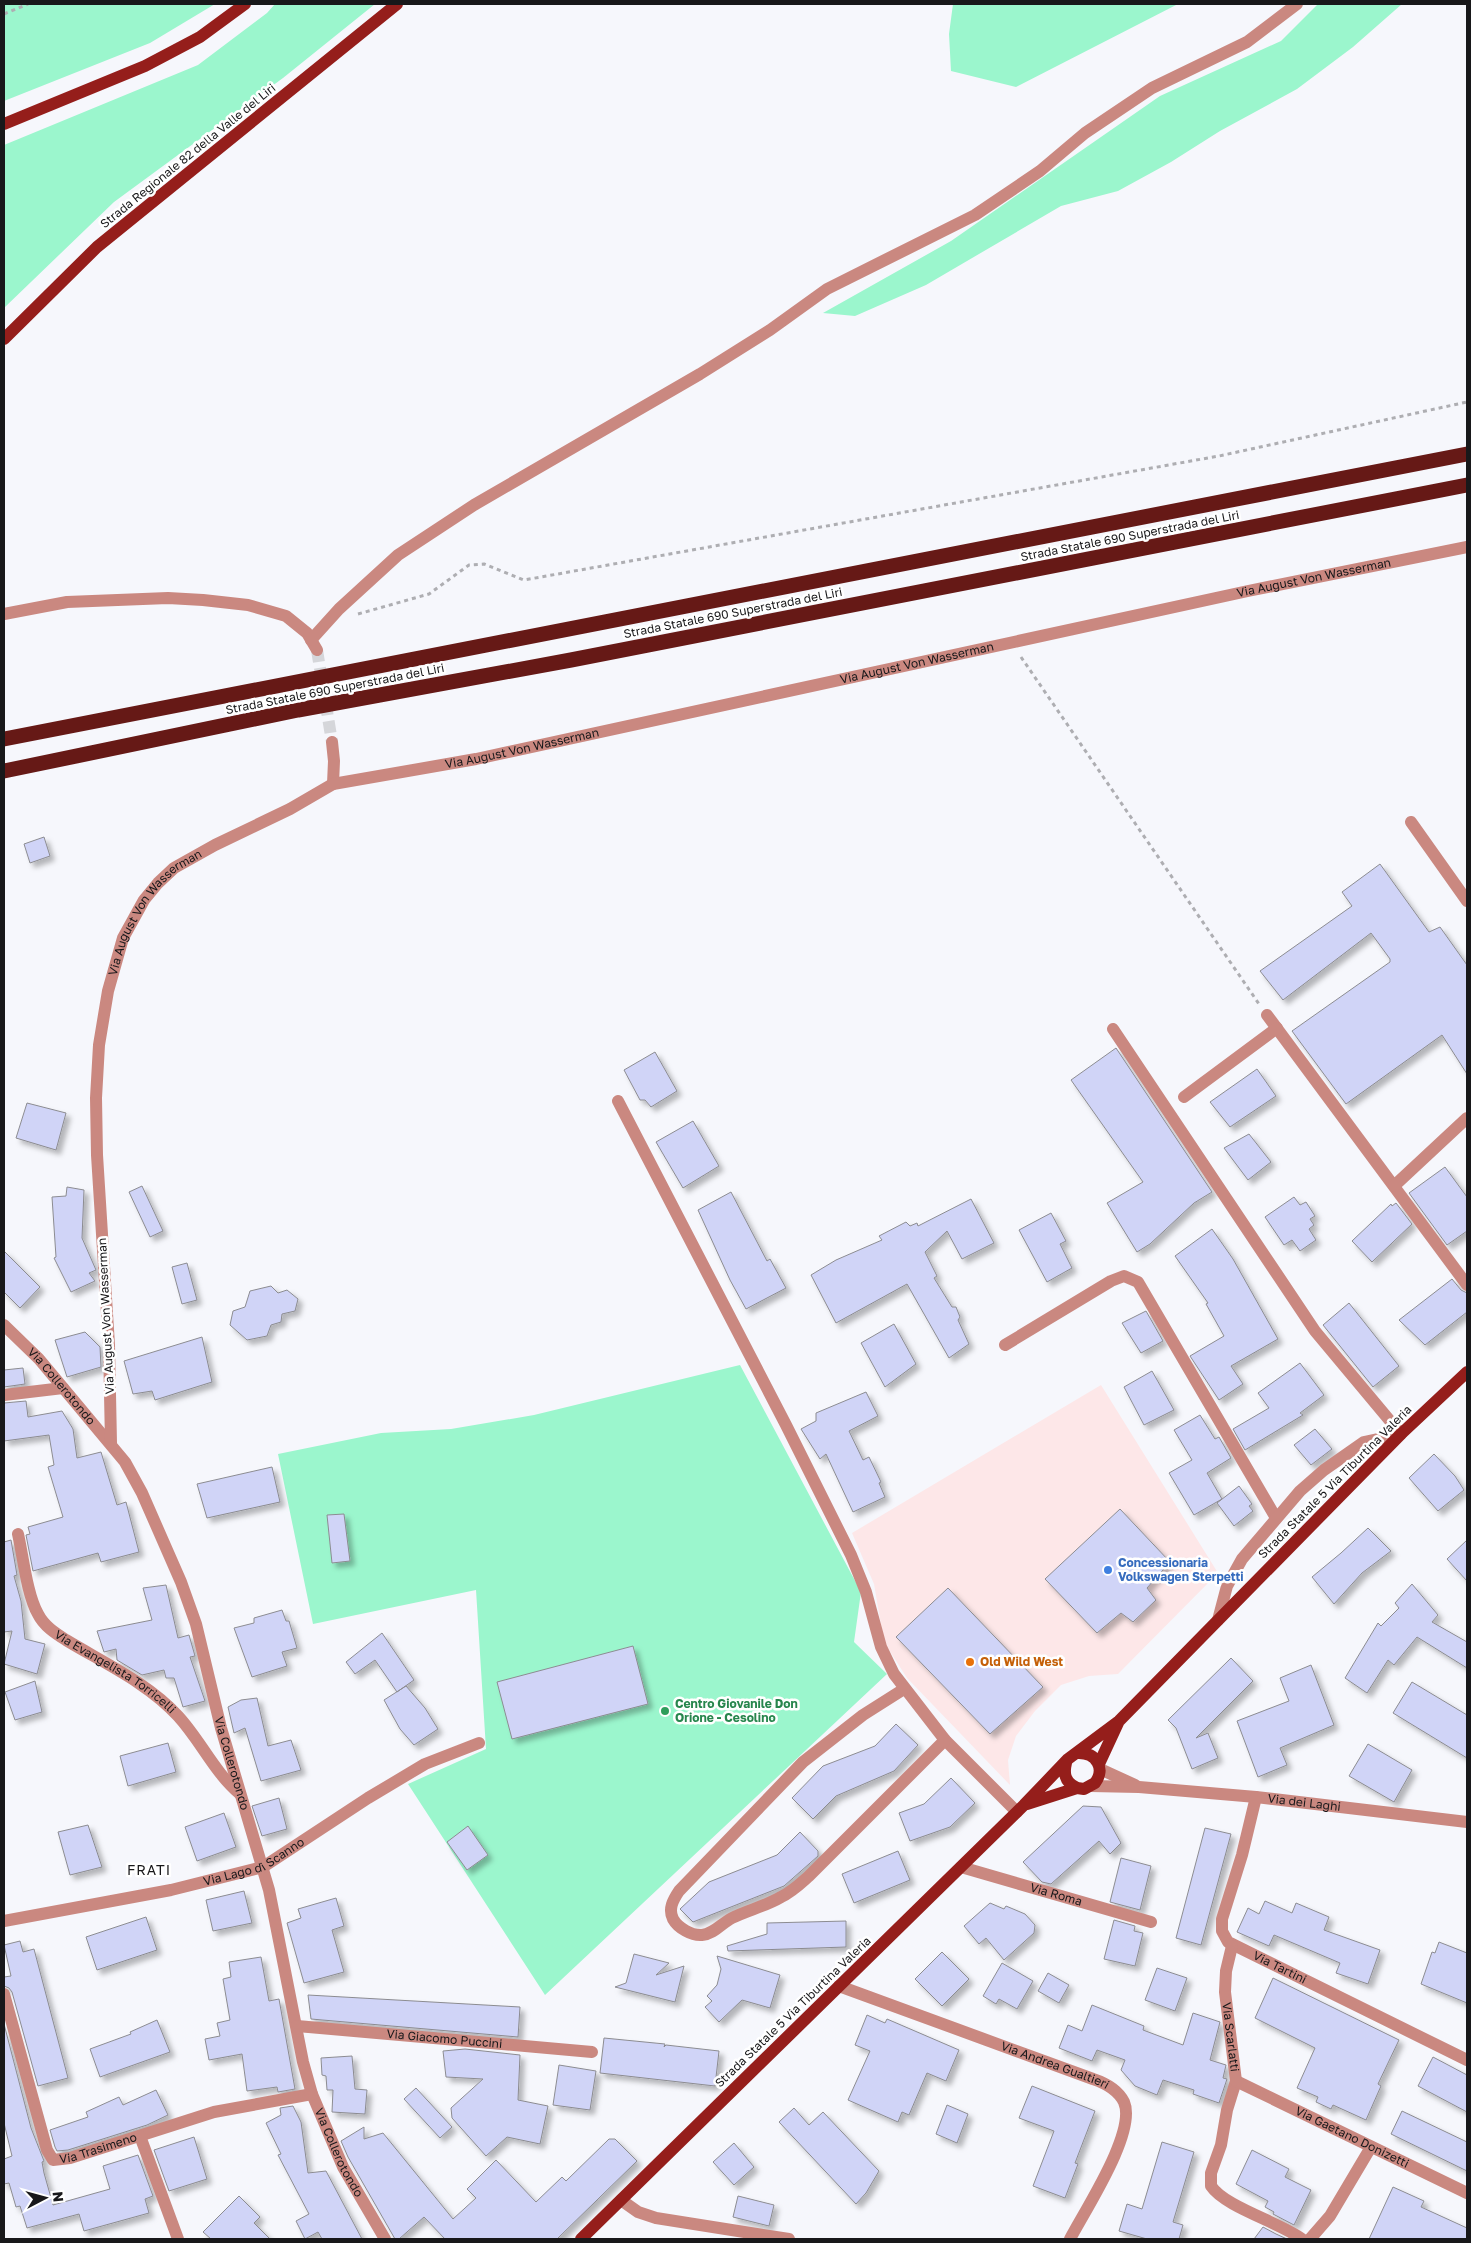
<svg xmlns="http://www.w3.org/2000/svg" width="1471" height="2243" font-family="'Golos Text',sans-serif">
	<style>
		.commercial { fill: #fde7e8 }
		.green { fill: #9bf6cd }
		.building { fill: #d0d4f7; stroke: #8c8c91; filter: url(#shadow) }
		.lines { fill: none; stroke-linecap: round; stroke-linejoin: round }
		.minor-tunnel { stroke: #d5d6da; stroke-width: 12; stroke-dasharray: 12 6; stroke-linecap: butt }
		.path { stroke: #aeaeb2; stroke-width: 3; stroke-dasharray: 4 4; stroke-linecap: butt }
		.minor { stroke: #ca8880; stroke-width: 12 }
		.major { stroke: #951e1b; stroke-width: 12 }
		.highway { stroke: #661916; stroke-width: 15 }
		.shop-dot { fill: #3f7fe0; stroke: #fff; stroke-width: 2 }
		.food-dot { fill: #e8710a; stroke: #fff; stroke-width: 2 }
		.leisure-dot { fill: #2e9e5b; stroke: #fff; stroke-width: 2 }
		.labels { text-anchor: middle; stroke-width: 5; stroke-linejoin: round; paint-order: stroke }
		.street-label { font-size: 12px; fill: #18181a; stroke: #fff }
		.shop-label { font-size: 12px; font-weight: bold; fill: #366cbe; stroke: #fff; text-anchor: start }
		.food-label { font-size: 12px; font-weight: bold; fill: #c56008; stroke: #fff; text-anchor: start }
		.leisure-label { font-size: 12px; font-weight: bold; fill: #27864d; stroke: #fff; text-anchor: start }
		.neighbourhood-label { font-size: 14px; letter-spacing: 1px; fill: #18181a; stroke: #fff }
	</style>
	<defs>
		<filter id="shadow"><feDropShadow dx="4.5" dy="4.5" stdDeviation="2.5" flood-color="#0004"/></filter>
	</defs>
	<rect width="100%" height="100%" fill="#f6f7fc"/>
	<!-- commercial -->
	<path class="commercial" d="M1101,1385L1218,1573L1118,1674L1089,1676L1061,1685L1035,1711L1016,1736L1008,1760L1010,1785L907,1678L884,1642L874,1584L852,1533Z"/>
	<!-- green -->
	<path class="green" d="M4,4H215L150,43L4,101Z
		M275,4H375L283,78L114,202L4,308V145L198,65L267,13Z
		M953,4H1178L1016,87L951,71L949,34Z
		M1318,4H1402L1353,47L1297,89L1220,131L1171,162L1118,191L1061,206L926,285L855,316L823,313L951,241L1160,96L1281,41Z
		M740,1365L861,1592L854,1642L887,1674L545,1995L408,1784L486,1749L476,1590L313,1624L278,1454L381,1433L451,1429L534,1415Z"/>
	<!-- building -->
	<path class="building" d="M44,837L50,856L30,863L24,844Z
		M1380,864L1429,932L1440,927L1467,965V1074L1442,1035L1346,1104L1292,1031L1390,962V959L1371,933L1283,1000L1260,971L1352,906L1342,892Z
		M1116,1048L1212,1192L1194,1203L1150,1244L1137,1252L1107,1203L1143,1182L1071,1080Z
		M655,1052L677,1091L651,1107L645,1100H640L624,1070Z
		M1257,1069L1276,1096L1230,1127L1210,1102Z
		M27,1103L66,1113L56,1150L16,1138Z
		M693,1121L719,1166L683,1188L656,1142Z
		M1249,1134L1271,1162L1248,1180L1224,1148Z
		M1445,1167L1467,1197V1231L1447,1245L1409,1193Z
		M142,1186L163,1231L150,1237L129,1192Z
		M67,1187L84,1190L82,1238L96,1270L89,1273L95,1281L71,1292L54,1258L56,1257L52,1197L66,1196Z
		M731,1192L767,1261L770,1259L786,1288L746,1309L730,1280L698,1210Z
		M1294,1197L1300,1205L1306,1202L1315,1216L1310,1219L1314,1225L1309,1229L1316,1240L1300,1251L1292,1240L1284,1245L1265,1217Z
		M971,1199L994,1243L962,1259L947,1231L925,1252L937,1276L934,1278L952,1307H956L960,1317L958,1320L969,1344L949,1358L907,1284L836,1323L811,1275L836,1260L882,1240L879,1236L906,1222L910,1226L917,1223L918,1226Z
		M1396,1203L1412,1224L1372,1262L1352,1241L1391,1204L1392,1206Z
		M1051,1213L1066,1241L1060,1244L1072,1268L1047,1282L1019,1230Z
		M1212,1229L1233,1259L1278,1339L1231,1366L1243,1384L1219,1400L1190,1356L1224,1336L1206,1304L1208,1303L1175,1256Z
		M4,1251L40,1287L20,1308L4,1292Z
		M187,1263L197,1300L182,1304L172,1267Z
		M1452,1279L1461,1290L1467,1293V1312L1425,1345L1399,1320Z
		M271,1286L278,1293L287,1290L298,1299L295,1311L282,1314L281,1322L271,1325L267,1336L247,1340L230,1325L233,1311L245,1307L250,1291Z
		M1349,1303L1399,1366L1373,1387L1323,1325Z
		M1146,1311L1163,1341L1141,1353L1122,1323Z
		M894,1324L916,1364L885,1387L861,1343Z
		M85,1332L100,1347L101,1367L67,1377L55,1340Z
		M202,1337L212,1382L155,1400L152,1391L133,1394L124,1361Z
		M1300,1363L1324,1395L1300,1413L1303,1415L1245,1450L1233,1429L1269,1408L1258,1393Z
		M23,1368L25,1384L4,1387V1370Z
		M1152,1371L1174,1410L1144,1425L1124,1387Z
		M866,1392L878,1416L849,1431L863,1460L869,1457L881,1482L879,1483L885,1497L853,1512L826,1454L820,1459L801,1429L816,1421V1413Z
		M26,1401L28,1417L62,1411L73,1429L77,1458L101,1452L117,1505L126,1502L139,1552L101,1562L98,1553L33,1571L26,1535L30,1534L28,1527L63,1517L48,1467L54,1465L49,1435L4,1441V1403Z
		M1200,1415L1215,1439L1219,1437L1231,1458L1207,1473L1222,1499L1194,1515L1169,1473L1192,1460L1174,1430Z
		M1315,1429L1332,1449L1311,1465L1294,1445Z
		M1434,1454L1455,1476L1464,1490L1438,1511L1409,1478Z
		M272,1467L280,1502L207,1518L197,1484Z
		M1239,1486L1252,1504L1249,1506L1253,1511L1234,1526L1217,1503Z
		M1120,1509L1170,1562L1147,1588L1156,1600L1133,1622L1121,1613L1097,1633L1045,1579Z
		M344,1514L350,1561L332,1563L327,1515Z
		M1368,1528L1391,1551L1362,1573L1334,1604L1312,1577L1341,1553Z
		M11,1540L17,1575L14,1576L21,1601L25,1639L45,1644L37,1674L4,1664L12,1631L4,1632V1542Z
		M1467,1540V1581L1447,1559Z
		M1412,1584L1438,1615L1432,1622L1467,1642V1668L1417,1637L1394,1665L1388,1660L1367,1693L1345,1678L1378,1623L1381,1626L1399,1608L1395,1603Z
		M166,1585L178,1638L189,1635L195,1656L190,1657L205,1701L183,1707L174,1678H166L164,1670L142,1675L117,1660L116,1649L104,1652L97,1631L152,1620L143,1588Z
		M948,1588L1043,1687L990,1734L896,1637Z
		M282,1610L286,1621H289L297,1648L282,1652L287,1666L252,1677L234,1628L254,1623V1618Z
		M382,1633L414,1680L397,1692L375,1660L355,1674L346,1662Z
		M633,1646L648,1704L512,1739L497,1682Z
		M1231,1658L1253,1681L1196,1738L1208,1733L1218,1758L1192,1769L1176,1728L1168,1720Z
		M1311,1665L1334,1725L1280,1748L1287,1765L1258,1777L1237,1721L1289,1701L1280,1678Z
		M35,1681L42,1712L15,1720L5,1692Z
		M1412,1682L1467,1715V1758L1393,1713Z
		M406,1686L425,1708L438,1729L414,1745L400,1729L384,1700Z
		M257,1698L268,1746L291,1740L301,1770L261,1781L245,1728L234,1733L228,1707L241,1700Z
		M896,1724L918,1745L894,1771L836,1796L813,1819L792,1798L823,1766L875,1746Z
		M168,1743L176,1772L128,1786L120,1756Z
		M1368,1744L1412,1770L1394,1802L1349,1776Z
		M951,1778L975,1803L950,1827L910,1841L899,1813L924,1804Z
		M279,1798L287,1829L262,1836L252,1806Z
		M1083,1806L1101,1807L1121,1843L1110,1854L1099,1841L1051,1884L1042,1882L1023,1862Z
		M224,1813L236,1847L197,1861L185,1827Z
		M88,1825L102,1867L70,1875L58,1832Z
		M468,1826L488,1855L467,1870L447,1842Z
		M1205,1828L1231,1834L1201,1945L1176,1938Z
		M800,1832L818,1851V1856L784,1886L693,1922L680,1909L709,1882L777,1855Z
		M898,1851L910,1880L854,1903L842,1874Z
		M1121,1858L1151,1866L1140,1910L1110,1902Z
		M244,1891L252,1923L213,1931L206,1900Z
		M336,1898L344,1926L332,1930L344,1972L304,1983L287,1923L301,1918L298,1909Z
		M1265,1901L1292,1913L1296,1903L1329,1917L1324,1930L1380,1950L1368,1984L1336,1973L1340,1963L1274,1935L1269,1946L1237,1932L1248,1908L1259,1914Z
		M990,1903L1004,1909L1006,1906L1025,1914L1035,1925L1034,1933L1004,1960L986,1938L979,1944L964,1926Z
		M146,1917L157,1950L97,1970L86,1937Z
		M1114,1920L1135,1926L1134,1931L1143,1933L1135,1966L1104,1959Z
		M846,1921V1947L728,1951L727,1946L767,1934V1923Z
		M20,1941L23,1952L34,1949L68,2078L38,2086L12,1992L9,1988L4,1986V1977L11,1976L4,1945Z
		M1439,1942L1467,1953V2003L1421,1984L1432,1952L1435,1953Z
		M942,1952L969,1979L942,2006L915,1979Z
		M634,1954L669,1963L656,1975L684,1966L675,2002L615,1987L626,1983Z
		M717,1956L780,1975L770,2008L742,2000L719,2022L705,2007L712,2001L707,1996L717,1985L721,1969Z
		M261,1957L269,2001L279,1999L295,2089L278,2092L277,2087L247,2091L242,2054L209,2060L205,2039L220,2036L217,2023L230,2020L223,1979L231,1977L229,1962Z
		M1002,1963L1033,1981L1017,2009L999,1999L996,2004L983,1996Z
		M1157,1968L1187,1978L1175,2011L1145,2000Z
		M1048,1973L1069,1985L1059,2003L1038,1991Z
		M1273,1978L1399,2040L1378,2084L1381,2086L1366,2120L1333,2105L1331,2109L1316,2102L1318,2097L1297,2088L1315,2048L1255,2018Z
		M308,1995L520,2007L518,2037L311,2019Z
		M1092,2005L1144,2026L1143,2030L1183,2045L1193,2013L1220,2022L1210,2060L1226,2065L1223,2078L1227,2079L1219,2103L1193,2094L1194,2090L1163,2080L1157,2095L1135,2086L1121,2070L1125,2060L1097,2050L1092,2061L1059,2048L1068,2025L1082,2031Z
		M867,2015L885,2023L887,2019L959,2050L946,2081L927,2073L909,2115L902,2112L898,2122L848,2100L870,2051L855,2045Z
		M157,2020L170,2052L100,2077L90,2049L131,2034L130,2032Z
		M4,2024L31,2128L44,2161L42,2162L44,2173L53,2205L110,2189L103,2166L138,2155L153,2196L145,2199L149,2213L84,2231L79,2214L27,2228L20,2206L16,2207L9,2183L4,2184V2159L12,2156L4,2123Z
		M604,2038L665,2044L664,2047L666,2045L719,2051L715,2086L600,2073Z
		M465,2049L520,2055L518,2100L548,2106L540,2144L507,2137L486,2156L452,2118L451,2108L483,2079L446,2077L443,2051Z
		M352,2056L355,2089L367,2090L365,2114L332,2112L333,2090H327L326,2076L322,2075L321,2058Z
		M1433,2057L1467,2075V2112L1418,2086Z
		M559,2065L596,2071L590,2110L553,2105Z
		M1032,2086L1095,2111L1075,2163L1078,2164L1065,2198L1033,2186L1054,2131L1019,2118Z
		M416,2088L452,2127L440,2138L404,2099Z
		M156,2090L168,2115L147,2125L68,2150L57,2151L55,2147L50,2130L88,2117L86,2112L119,2097L123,2105Z
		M947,2105L968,2114L957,2143L936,2134Z
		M293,2106L301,2122L308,2173L326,2171L362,2239H322L318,2232L305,2239L296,2221L309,2214L278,2155L281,2154L266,2123L281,2115L280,2108Z
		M794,2108L809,2125L823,2112L879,2171L866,2193L856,2204L779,2122Z
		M1402,2111L1467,2142V2171L1391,2134Z
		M364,2127V2139L383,2133L453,2219L476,2198L467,2189L496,2160L536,2202L562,2177L566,2181L609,2139H615L637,2161L557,2239H445L424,2217L399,2239H395L348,2157L341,2141Z
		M194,2137L207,2179L169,2191L154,2150Z
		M1162,2142L1194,2152L1173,2222L1183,2225L1179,2239H1147L1119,2231L1127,2204L1142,2209Z
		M734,2143L754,2167L734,2185L713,2162Z
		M1252,2150L1289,2169L1285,2177L1311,2190L1294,2225L1273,2214L1274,2212L1265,2207L1268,2201L1236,2184Z
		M1393,2187L1424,2201L1421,2207L1467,2228V2239H1369Z
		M239,2196L260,2217L254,2223L270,2239H211L203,2232Z
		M738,2196L774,2205L769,2226L733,2217Z
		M1263,2227L1276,2234L1287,2239H1254Z"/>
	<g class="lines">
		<!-- minor-tunnel -->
		<path class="minor-tunnel" d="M317,650L332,742"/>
		<!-- path -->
		<path class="path" d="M4,14L28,4
			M358,614L429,594L469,565L484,564L524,580L1219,456L1467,402
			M1021,657L1259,1004"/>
		<!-- minor -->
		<g class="minor">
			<path d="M4,614L67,602L168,598L203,600L248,605L286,616L307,633L317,650"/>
			<path d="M311,640L339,609L398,555L474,505L700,374L770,330L827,289L975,215L1040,171L1085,133L1152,88L1247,42L1297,4"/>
			<path d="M332,742L334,761L333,784"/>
			<path d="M1411,822L1467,901"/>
			<path d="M1267,1015L1467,1285"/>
			<path d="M1113,1029L1315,1331L1401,1434"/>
			<path d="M1184,1097L1277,1028"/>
			<path d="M618,1101L786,1425L851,1555L866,1592L881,1647L894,1674L945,1740L1017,1812"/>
			<path d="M1394,1186L1467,1118"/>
			<path id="s1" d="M4,1325L39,1359L125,1462L142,1493L181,1582L196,1624L221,1728L269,1890L303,2062L312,2094L343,2167L385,2239"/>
			<path d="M1005,1345L1111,1281L1124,1276L1138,1282L1276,1518"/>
			<path d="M4,1395L63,1388"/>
			<path id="s2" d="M111,1443L109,1345L97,1155L96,1098L99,1045L108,991L123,938L144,900L158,883L174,868L215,845L290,809L333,784L476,759L1248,591L1467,547"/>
			<path id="s3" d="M18,1534C23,1556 27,1595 38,1614C44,1626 55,1633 66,1640C104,1663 148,1683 178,1716C201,1741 214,1772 240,1794"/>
			<path d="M1218,1620L1227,1586L1242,1559L1300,1491L1324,1470L1364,1442L1401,1434"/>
			<path d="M904,1689L863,1715L803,1762L679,1891C673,1900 668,1909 673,1919C678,1928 692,1936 702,1935C714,1934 722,1923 732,1918C748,1910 766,1906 781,1897C792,1892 800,1884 809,1876L945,1740"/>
			<path d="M1100,1769L1135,1785"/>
			<path id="s4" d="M1091,1786L1139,1787L1256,1797L1467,1822"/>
			<path id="s5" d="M1256,1797L1242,1855L1222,1919V1931L1228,1942L1467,2060"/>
			<path id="s6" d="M961,1867L1151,1922"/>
			<path id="s7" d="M4,1921L171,1890L263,1867L368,1798L425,1764L479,1743"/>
			<path id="s8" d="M1232,1946L1226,1971L1225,1992L1236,2081L1227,2110L1221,2145L1211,2173V2186C1225,2207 1279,2222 1302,2239"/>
			<path id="s9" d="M839,1986L1093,2079C1105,2083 1118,2090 1124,2102C1137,2132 1085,2210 1070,2239"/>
			<path id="s10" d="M4,1994L47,2150L53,2160L70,2158L214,2112L312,2094"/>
			<path id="s11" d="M297,2026L592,2052"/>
			<path id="s12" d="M1236,2081L1467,2193"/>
			<path d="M140,2136L178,2239"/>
			<path d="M621,2200L638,2212L656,2218L789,2239"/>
			<path d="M1310,2239L1330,2216L1371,2147"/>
		</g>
		<!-- major -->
		<path class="major" d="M4,124L145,66L200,37L245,4
			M4,339L97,247L397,4
			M1066,1763C1063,1775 1066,1783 1077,1788
			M1099,1764L1118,1723
			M1027,1804L1077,1788L1084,1789L1095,1783C1106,1768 1096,1753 1079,1753
			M581,2239L1024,1805L1068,1759L1119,1721L1401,1434L1467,1372"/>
		<!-- highway -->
		<path class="highway" d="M4,739L1467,454
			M4,771L298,710L571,660L1467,485"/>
	</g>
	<!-- markers -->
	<circle class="shop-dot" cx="1108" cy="1570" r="5"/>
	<circle class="food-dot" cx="970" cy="1662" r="5"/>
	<circle class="leisure-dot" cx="665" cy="1711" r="5"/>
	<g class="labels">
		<!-- street labels -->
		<g class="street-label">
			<text transform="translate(188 156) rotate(-39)" y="4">Strada Regionale 82 della Valle del Liri</text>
			<text transform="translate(1130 536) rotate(-11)" y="4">Strada Statale 690 Superstrada del Liri</text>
			<text dy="4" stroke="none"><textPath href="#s2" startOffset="1778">Via August Von Wasserman</textPath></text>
			<text transform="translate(733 613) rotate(-11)" y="4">Strada Statale 690 Superstrada del Liri</text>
			<text dy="4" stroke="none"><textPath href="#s2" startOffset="1372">Via August Von Wasserman</textPath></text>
			<text transform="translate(335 689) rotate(-11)" y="4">Strada Statale 690 Superstrada del Liri</text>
			<text dy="4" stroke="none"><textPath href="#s2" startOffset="968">Via August Von Wasserman</textPath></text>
			<text dy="4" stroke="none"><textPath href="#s2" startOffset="548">Via August Von Wasserman</textPath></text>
			<text transform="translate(106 1316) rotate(-93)" y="4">Via August Von Wasserman</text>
			<text dy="4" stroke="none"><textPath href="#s1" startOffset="84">Via Collerotondo</textPath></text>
			<text transform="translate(1335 1482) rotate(-45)" y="4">Strada Statale 5 Via Tiburtina Valeria</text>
			<text dy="4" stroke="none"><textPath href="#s3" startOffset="180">Via Evangelista Torricelli</textPath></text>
			<text dy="4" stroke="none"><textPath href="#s1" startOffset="504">Via Collerotondo</textPath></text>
			<text dy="4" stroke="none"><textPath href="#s4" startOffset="214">Via dei Laghi</textPath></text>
			<text dy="4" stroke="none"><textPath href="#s7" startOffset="258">Via Lago di Scanno</textPath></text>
			<text dy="4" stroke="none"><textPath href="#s6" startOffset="99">Via Roma</textPath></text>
			<text dy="4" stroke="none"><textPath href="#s5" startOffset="209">Via Tartini</textPath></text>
			<text transform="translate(793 2012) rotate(-44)" y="4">Strada Statale 5 Via Tiburtina Valeria</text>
			<text dy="4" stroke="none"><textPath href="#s8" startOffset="92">Via Scarlatti</textPath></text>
			<text dy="4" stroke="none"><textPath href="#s11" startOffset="148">Via Giacomo Puccini</textPath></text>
			<text dy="4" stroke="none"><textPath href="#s9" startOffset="230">Via Andrea Gualtieri</textPath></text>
			<text dy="4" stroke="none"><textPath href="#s12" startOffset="129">Via Gaetano Donizetti</textPath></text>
			<text dy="4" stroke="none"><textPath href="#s10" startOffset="220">Via Trasimeno</textPath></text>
			<text dy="4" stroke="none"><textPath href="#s1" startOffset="909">Via Collerotondo</textPath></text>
		</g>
		<!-- shop labels -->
		<g class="shop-label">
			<text x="1118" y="1567">Concessionaria<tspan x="1118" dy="14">Volkswagen Sterpetti</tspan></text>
		</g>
		<!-- food labels -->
		<g class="food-label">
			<text x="980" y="1666">Old Wild West</text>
		</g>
		<!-- leisure labels -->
		<g class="leisure-label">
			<text x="675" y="1708">Centro Giovanile Don<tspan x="675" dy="14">Orione - Cesolino</tspan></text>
		</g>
		<!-- neighbourhood labels -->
		<g class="neighbourhood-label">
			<text x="149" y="1875">FRATI</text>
		</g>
	</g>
	<!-- border -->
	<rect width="1471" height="2243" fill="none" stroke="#18181a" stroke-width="10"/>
	<!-- north arrow -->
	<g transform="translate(45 2198) rotate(84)" stroke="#ffffff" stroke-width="4" paint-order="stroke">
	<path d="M0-4L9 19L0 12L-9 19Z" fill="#18181a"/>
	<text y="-8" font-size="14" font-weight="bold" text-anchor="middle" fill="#18181a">N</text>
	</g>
</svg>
